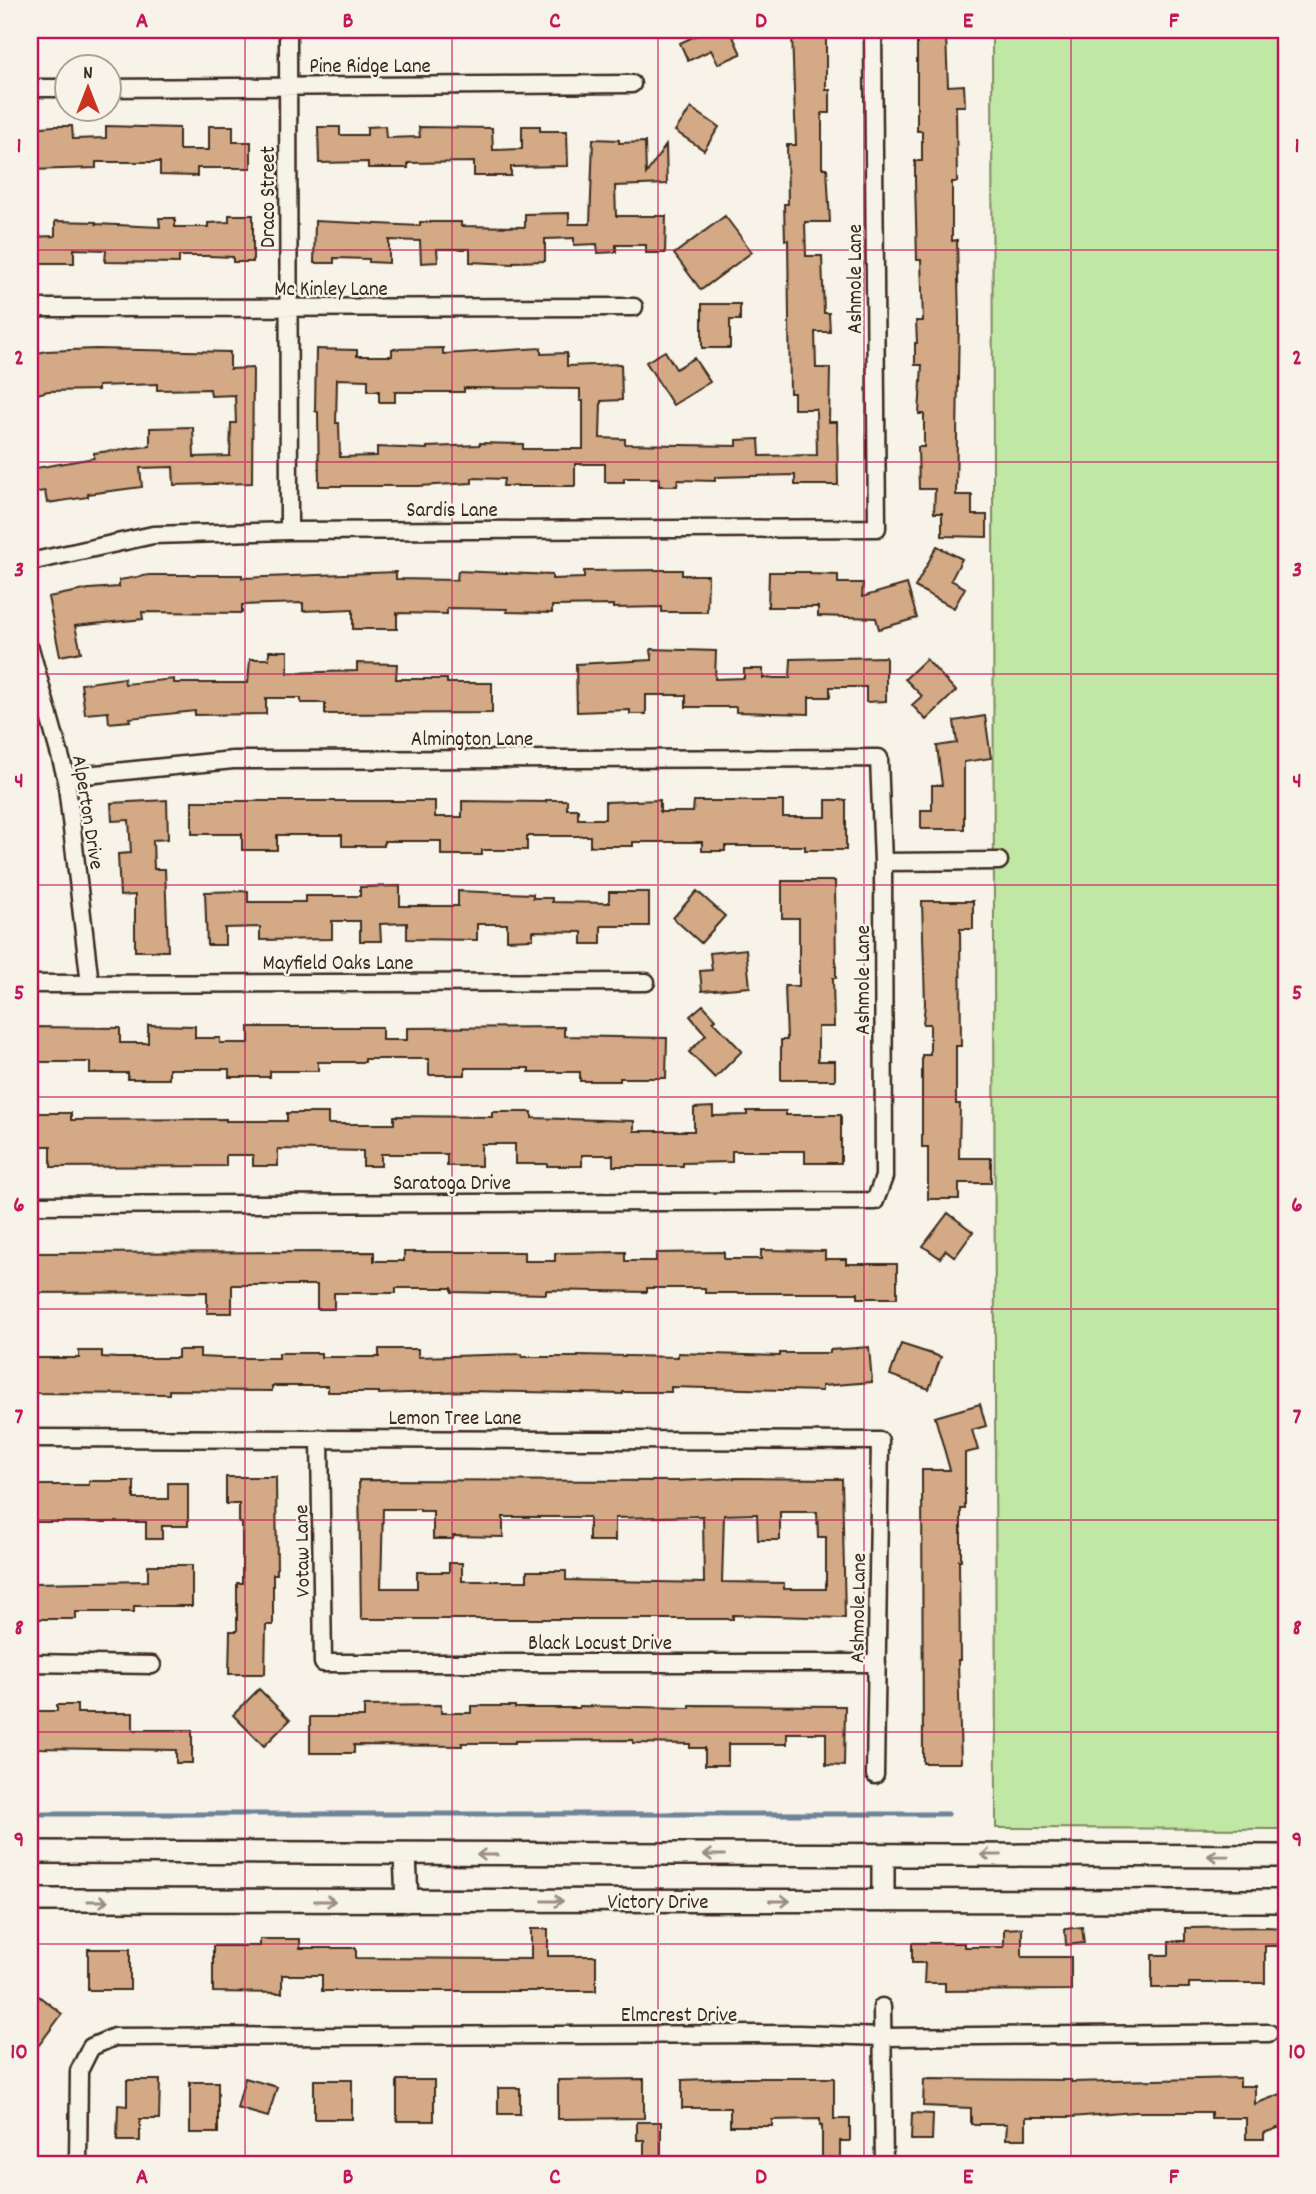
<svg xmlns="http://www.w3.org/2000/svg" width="1316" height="2194" font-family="Dekko,sans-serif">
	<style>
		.green { fill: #c0e7a3; stroke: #7e8860; stroke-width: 2 }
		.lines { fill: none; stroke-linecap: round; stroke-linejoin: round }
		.stream { stroke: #6e8298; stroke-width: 5 }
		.building { fill: #d4a985; stroke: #3b2a1e; stroke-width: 2; fill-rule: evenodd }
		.street-casing { stroke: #3b2a1e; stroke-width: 21 }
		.secondary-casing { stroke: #3b2a1e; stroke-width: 26 }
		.street { stroke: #f7f3e8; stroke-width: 16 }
		.secondary { stroke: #f7f3e8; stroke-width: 21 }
		.oneway { stroke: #998e83 }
		.grid { fill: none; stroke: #c2185b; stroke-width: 2; stroke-opacity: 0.55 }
		.labels { text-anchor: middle; stroke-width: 5; stroke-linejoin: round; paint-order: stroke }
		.street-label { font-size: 21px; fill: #3b2a1e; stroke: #f7f3e8 }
		.neatline { fill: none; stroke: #c2185b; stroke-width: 2.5 }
		.grid-label { font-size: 23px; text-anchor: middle; font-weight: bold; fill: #c2185b }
	</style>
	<rect width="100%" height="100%" fill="#f7f3e8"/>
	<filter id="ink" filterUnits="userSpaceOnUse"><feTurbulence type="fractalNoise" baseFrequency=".0143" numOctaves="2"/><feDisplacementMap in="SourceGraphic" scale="14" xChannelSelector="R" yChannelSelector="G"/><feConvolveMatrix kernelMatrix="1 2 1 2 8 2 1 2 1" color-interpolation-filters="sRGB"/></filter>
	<g filter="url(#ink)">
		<!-- green -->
		<path class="green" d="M992,30H1286V1829L996,1828Z"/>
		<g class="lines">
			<!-- stream -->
			<path class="stream" d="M30,1814H948"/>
		</g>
		<!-- building -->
		<path class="building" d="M708,30H730L741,54L718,64L711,50L688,61L680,43Z
			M826,33V90H830V113H822V168H827L830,222H805L806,256H822L824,313H829L830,332H815L816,368H830L829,422H837L838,485H795V475L715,477V481L678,480L677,486H659V478H624V482H605V464H575V486H503L504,479L472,478V483L418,486H319L318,412L315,411L316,349L357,350V356H392V349L443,348V354L541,348V354L567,353V366L621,364L622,400L601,401L600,438L625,439V444L737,446V440L759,439L760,456L817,455L816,409H794V393H790L788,240H785L784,204H788L787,145H796L792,34ZM337,379L368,380V391H379V402H395V392H464V388L580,389V401H583V449H523V444L480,443V445L427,447V449L377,447V456L340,457L339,423H336Z
			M917,36H946L948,86L964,85L965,106H956L957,182H952V241L957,240L959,320L956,495H972V515H987V537L942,536V513H934L935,489H919L918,447H924V414H919L922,365H915V343H917L916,321H923L921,260H917L915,181V161H922V131H917Z
			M691,108L719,127L704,150L675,131Z
			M54,126H72L73,139L106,138V126L179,128V150H209V126H233V142H251V168H197V176L160,175V162H96V168L30,170V128Z
			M385,126L386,138L420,137L419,127L492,128L493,150L522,149V126H540V131H567L568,166L511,167V176H474V162L408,163V168H368V162L319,163L318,127H340V135H367V127Z
			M593,139L619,140V143L645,142L646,174L666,145L667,184L615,186L616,216H666L665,253H646V245H616V252L598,253L597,244L574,245V238L545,239V261L513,262V264L470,262V249H437L438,262L421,263L420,241L389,240V263L369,262V259L334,258V263H314L315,221L420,226V222H461V226L525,227V214L569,213V224H590Z
			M229,215H253V262H233V257L208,256H179V263L105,262L106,250L74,249V263H30V237L55,236V221L96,222V224L160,227L159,218H175V227H208V223L229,222Z
			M725,216L752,252L701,290L674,254Z
			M702,304H740V320H730V348H702Z
			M96,349L230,352V369L253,368L252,483L174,485L173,467L140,468L142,487L88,494V497L47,503L45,491L30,493V469L94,458V453L150,446V428L193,427L194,457L230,456L231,423H236L235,395L211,396L210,389L157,390V384L98,386V390L48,391L30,396V355L46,351Z
			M665,351L676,369L694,358L710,382L673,405L646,362Z
			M937,546L962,559L951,580L965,588L954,608L915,587Z
			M662,570H682V575H708L707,612H662V607L613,608V605L552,606V613L507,612V609L447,608V614L397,613V629H353V609L303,611V603L242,605V613L142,612L143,619L75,626L81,652L60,656L48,597L89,589L119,587V580L149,575H242V578L396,572V579L457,580L458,571L552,575V579L584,578V571Z
			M769,572H810V574L838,575V583H863L862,597L907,584L917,618L879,629L876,618L818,616V607H768Z
			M651,649L716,651L715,679L744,678V669H763V678H790L791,659L886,657V701L866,702V687H830V697H809V714L736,712V707H686V695H646V714H630V710L577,712L576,664L652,660Z
			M269,651H288V673L357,671V663L397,664L396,679H447V683H492V713L325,714V703H301V698H266V714L195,715V711L129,718L130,721L109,723L108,712L85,714L81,684L124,678L125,684L174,679V683H248L250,659H269Z
			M926,659L956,691L926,720L912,705L922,696L905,679Z
			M985,716L991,758L964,762V829H921V810H932V785H942L937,746L957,743L954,721Z
			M167,800L168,839L153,840L154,869H165L168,951H135V895L120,896L118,854L131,853L129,820L112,821L111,803Z
			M546,800H567V809H578V819H605V802L660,800V812H693L694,801H783V817H826V800H846V850H805V846H725V851H702V842H633V846H590V836H527V850H482V855H441V841H384V846H342V835H277V850H242V834H192V801H435V817H462V801L546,802Z
			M782,881H835L836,978H833L834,1027H818V1061H835V1080H781V1040H787L785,986H799V918H782Z
			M400,886V906H458V891L533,894V898H552V902L609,903V892H649V926H601V944H582V932L533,931V939L507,940V924H477V940L407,939V923L380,924L381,941H360V921H332V939L260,940V927L225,928V945H207L205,892L248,891V902H305V896H360V887Z
			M697,891L725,916L701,943L673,918Z
			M922,901H973V929H960L961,1046H956V1104H960L959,1158H991V1183H959V1199H928V1147H922V1055H930V1024H923L925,1004Z
			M746,949L750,987L702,991L700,971L712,970L710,953Z
			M703,1005L716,1019L713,1021L742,1051L715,1078L689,1052L706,1035L690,1016Z
			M148,1025L195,1026V1038H220V1043H249V1027H382V1040H407V1028L564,1027V1036L667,1038L666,1078H620V1081H580V1072H529V1068H465V1075H429V1059H365V1062H318V1071H270V1077H229V1069H169V1079H128V1073H90V1062H32V1027L120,1028V1043H148Z
			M713,1107V1116L747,1115V1111H786V1115H841V1163H805V1151H732V1162L683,1163V1166H613V1155H582V1166H547V1164H515V1144H481V1166H447V1154H381V1166H363V1151L278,1149V1166H253V1155H226V1166L51,1167V1146H30V1113H71V1120L226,1119V1121H287V1113H328V1124H394V1116L492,1117V1112H532V1118L634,1121V1131H694V1108Z
			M948,1213L973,1232L955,1257L946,1250L940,1258L923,1246Z
			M761,1250L825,1251V1259H846V1264H897V1298H858V1293H705V1288H647V1292L546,1290V1294L452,1292V1288H396V1293H334V1309H317V1285H232V1313H207V1292L30,1293V1253L374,1252V1261H404V1252H524V1261H555V1253L625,1252V1261H656V1253L724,1252V1259H761Z
			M901,1344L941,1357L929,1389L890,1375Z
			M869,1347L872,1382L822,1386V1391L671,1387V1392H623V1394L469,1391L379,1394V1392H328V1386H272V1391L169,1390V1394L30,1393V1358H79V1351H102V1357L117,1358H178V1350H200V1357L221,1358H279V1353H321V1357H379V1349H418V1357L522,1354V1357H578V1355L678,1357V1353L780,1356V1353H830V1350Z
			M980,1404L986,1426L972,1430L978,1450L965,1453V1509H961V1560H959L960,1660H958L961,1763H923L922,1470H950L935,1417Z
			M226,1477H276L277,1574H273V1625H266L265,1674H229L230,1631H237V1583H242V1523H239V1504H226Z
			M736,1478L842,1479L845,1618L733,1615V1619H361L359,1480L677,1481ZM383,1509H420V1511H433V1539H453V1536L503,1537V1517H589V1541H615V1518L703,1516L704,1583L566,1580V1571H527V1581H462V1563H449V1572H417V1588H381ZM780,1512H817L818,1537H826V1589H784V1583L722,1582L724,1515L757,1514L758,1540H780Z
			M89,1481H134V1499H168V1483H188V1526H162V1539H146V1522H34V1485H89Z
			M148,1565H192V1606H134V1612H76V1619H34V1583L148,1581Z
			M259,1689L290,1720L264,1746L233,1715Z
			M57,1705H77V1713H133V1730H192V1763H176V1750L34,1748V1711H57Z
			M441,1705V1713H471V1706H515V1708H579V1706L690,1708V1705L845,1706L844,1766L826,1765V1733H787V1744H728V1765H705V1748H690V1744L633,1743V1740L515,1741V1743H462V1746L354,1745V1753H310V1717H364V1706Z
			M1082,1927L1084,1943L1066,1945L1065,1929Z
			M1265,1927L1286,1928V1946H1265V1983H1189V1988H1152V1955H1169V1941H1185V1928Z
			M1022,1928V1957H1071V1990L945,1991V1983H924L925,1963H912V1943H964V1947H1004V1929Z
			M531,1929H548V1956H596V1991H322V1975H282V1993L213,1992V1946H260V1939H300V1948H356V1958L531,1959Z
			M88,1949H130V1990H88Z
			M36,1994L62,2014L39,2045L30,2039V2002Z
			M245,2078L277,2087L268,2117L237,2108Z
			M730,2078H834V2119H850V2141H840V2164H822V2126H820V2119L772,2120V2126H730V2108H682V2080Z
			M1240,2078V2086H1255V2104L1286,2092V2125L1264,2133V2139H1246V2118H1211V2112H1135L1071,2117H1026V2139H1006L1007,2124H971V2108L923,2106L924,2079L1071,2080V2082Z
			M644,2079V2118L558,2119V2080Z
			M127,2080H160L159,2119H140V2141H117L118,2105L127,2106Z
			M314,2080H352V2119H314Z
			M397,2080H434V2121H397Z
			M190,2082H218V2133H190Z
			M498,2088H520V2114H498Z
			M912,2113L933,2114L932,2140H911Z
			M637,2122H661V2164H644V2140H637Z"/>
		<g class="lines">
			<defs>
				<path id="street" d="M288,30L289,531
					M30,88H66
					M108,88L632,84
					M30,311L43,308L634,307
					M30,562L153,535L289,531L877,528L873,30
					M30,648L66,777L90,984
					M883,862L999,861
					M30,984L646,982
					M30,1205L875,1201L884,1177L883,862L879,758L233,760L66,777
					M30,1438L880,1441L875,1775
					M320,1438L323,1663H877
					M30,1663L152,1665
					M882,2007L884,2164
					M78,2164L79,2071L91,2047L114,2037L799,2034L883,2037L1269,2033"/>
				<path id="secondary" d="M30,1852L1286,1856
					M405,1855L407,1901
					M30,1900L1286,1901
					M883,1901V1856"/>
			</defs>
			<!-- street casing -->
			<use href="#street" class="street-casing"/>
			<!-- secondary casing -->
			<use href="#secondary" class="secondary-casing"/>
			<!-- street -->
			<use href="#street" class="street"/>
			<!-- secondary -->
			<use href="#secondary" class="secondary"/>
		</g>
		<!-- one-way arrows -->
		<defs><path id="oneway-shaft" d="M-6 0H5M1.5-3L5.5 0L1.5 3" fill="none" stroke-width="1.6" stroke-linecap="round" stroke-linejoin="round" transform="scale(1.75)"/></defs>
		<g class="oneway">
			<use href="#oneway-shaft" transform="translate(487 1855) rotate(-180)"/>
			<use href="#oneway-shaft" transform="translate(714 1855) rotate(-180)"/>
			<use href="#oneway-shaft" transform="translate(991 1855) rotate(180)"/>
			<use href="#oneway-shaft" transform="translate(1218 1856) rotate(-179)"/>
			<use href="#oneway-shaft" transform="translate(98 1901)"/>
			<use href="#oneway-shaft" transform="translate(325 1901)"/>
			<use href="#oneway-shaft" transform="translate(553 1901)"/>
			<use href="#oneway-shaft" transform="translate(780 1901)"/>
		</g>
	</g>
	<!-- grid -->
	<path class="grid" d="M245,30V2164M452,30V2164M658,30V2164M864,30V2164M1071,30V2164M30,250H1286M30,462H1286M30,674H1286M30,885H1286M30,1097H1286M30,1309H1286M30,1520H1286M30,1732H1286M30,1944H1286"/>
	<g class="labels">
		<!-- street labels -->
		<g class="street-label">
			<text x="370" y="72">Pine Ridge Lane</text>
			<text transform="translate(267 197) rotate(-90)" y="7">Draco Street</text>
			<text transform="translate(854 279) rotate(-90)" y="7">Ashmole Lane</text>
			<text x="331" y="295">Mc Kinley Lane</text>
			<text x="452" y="516">Sardis Lane</text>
			<text x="472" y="745">Almington Lane</text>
			<text transform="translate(89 812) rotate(81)" y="7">Alperton Drive</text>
			<text x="338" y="969">Mayfield Oaks Lane</text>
			<text transform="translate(862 980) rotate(-90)" y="7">Ashmole Lane</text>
			<text x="452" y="1189">Saratoga Drive</text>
			<text x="455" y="1424">Lemon Tree Lane</text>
			<text transform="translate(301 1551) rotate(-91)" y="7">Votaw Lane</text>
			<text transform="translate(857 1608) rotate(-89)" y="7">Ashmole Lane</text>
			<text x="600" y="1649">Black Locust Drive</text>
			<text x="658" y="1908">Victory Drive</text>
			<text x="679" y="2021">Elmcrest Drive</text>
		</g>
	</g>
	<!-- margin -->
	<rect width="1316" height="2194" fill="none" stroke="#f7f3e8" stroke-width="77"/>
	<!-- north arrow -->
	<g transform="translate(88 88)"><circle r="33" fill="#f7f3e8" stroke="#aca397" stroke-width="2"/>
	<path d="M0-5L12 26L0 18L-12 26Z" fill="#c8321e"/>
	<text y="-10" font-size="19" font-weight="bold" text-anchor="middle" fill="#3b2a1e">N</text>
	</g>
	<rect x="38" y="38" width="1240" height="2118" class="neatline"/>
	<g class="grid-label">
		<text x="142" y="27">A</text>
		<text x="348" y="27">B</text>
		<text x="555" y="27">C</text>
		<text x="761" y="27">D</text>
		<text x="968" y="27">E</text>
		<text x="1174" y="27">F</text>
		<text x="19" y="152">1</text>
		<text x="1297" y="152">1</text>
		<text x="19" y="364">2</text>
		<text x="1297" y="364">2</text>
		<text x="19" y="576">3</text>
		<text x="1297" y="576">3</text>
		<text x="19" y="787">4</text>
		<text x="1297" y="787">4</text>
		<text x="19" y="999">5</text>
		<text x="1297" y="999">5</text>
		<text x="19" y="1211">6</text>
		<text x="1297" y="1211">6</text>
		<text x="19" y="1423">7</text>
		<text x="1297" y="1423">7</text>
		<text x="19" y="1634">8</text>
		<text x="1297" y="1634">8</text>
		<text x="19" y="1846">9</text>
		<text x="1297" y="1846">9</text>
		<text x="19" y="2058">10</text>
		<text x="1297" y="2058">10</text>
		<text x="142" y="2183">A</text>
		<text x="348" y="2183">B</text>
		<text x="555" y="2183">C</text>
		<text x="761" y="2183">D</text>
		<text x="968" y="2183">E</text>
		<text x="1174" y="2183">F</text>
	</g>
</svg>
